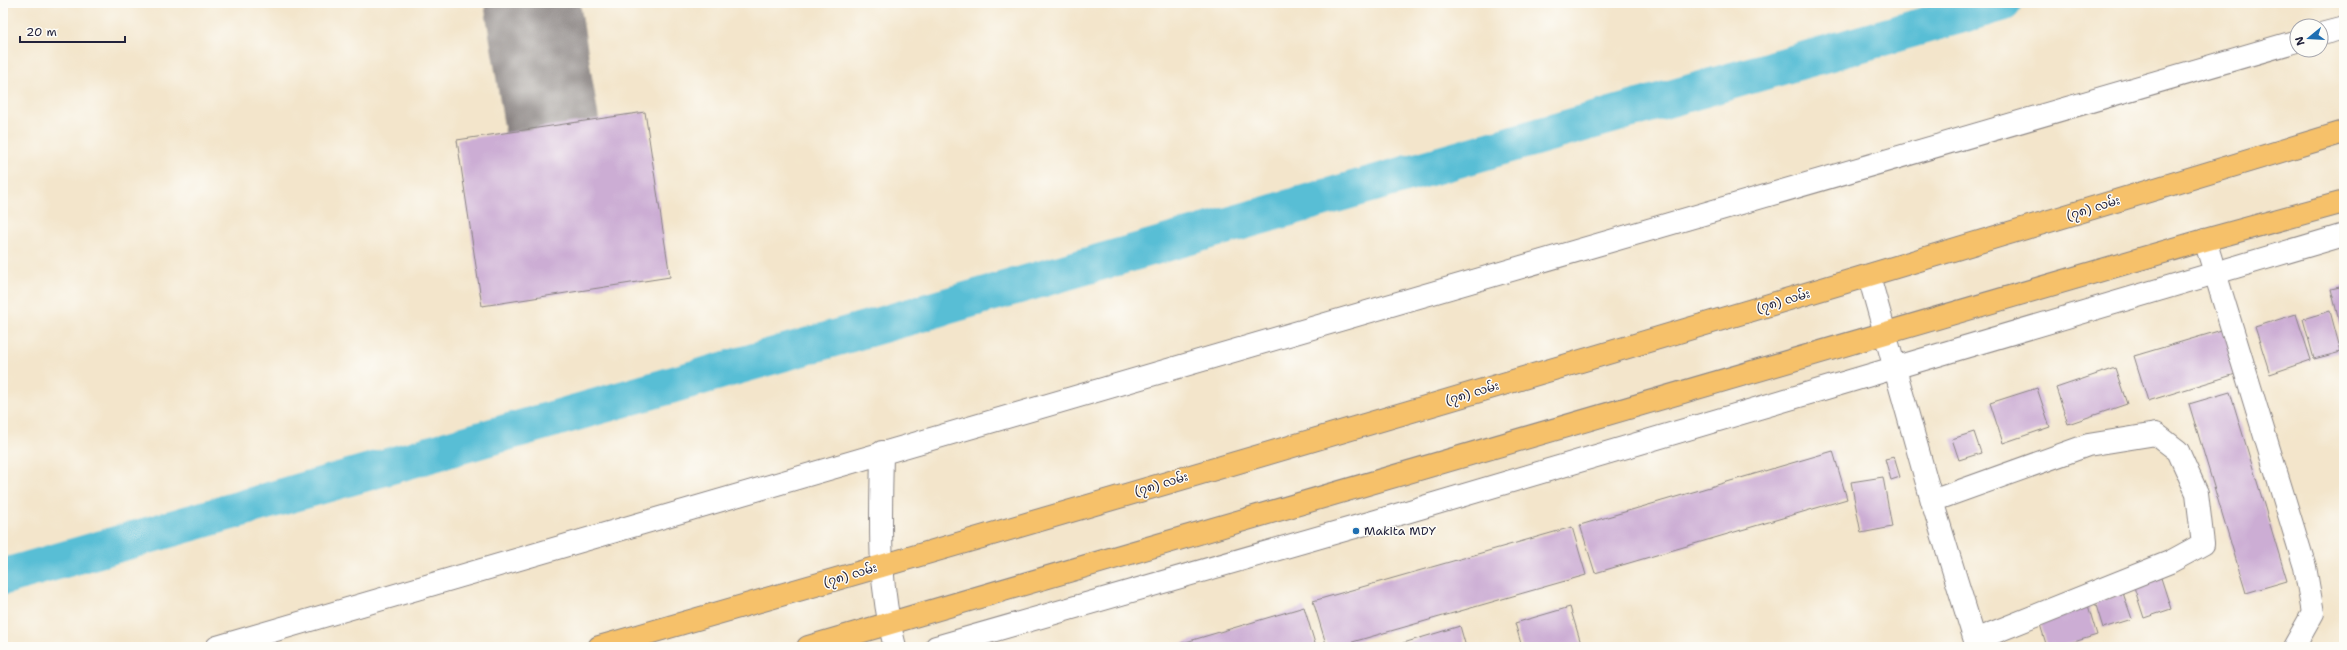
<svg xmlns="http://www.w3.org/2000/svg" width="2347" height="650" font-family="'Shantell Sans','Noto Sans Myanmar',sans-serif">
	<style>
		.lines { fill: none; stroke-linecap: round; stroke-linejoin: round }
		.canal { stroke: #58bed5; stroke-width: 37 }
		.taxiway { stroke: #8a8483; stroke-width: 95 }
		.building { fill: #ccadd4 }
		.minor-casing { stroke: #8a8483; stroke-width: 24 }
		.major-casing { stroke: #8a8483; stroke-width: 24 }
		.minor { stroke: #fff; stroke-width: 22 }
		.major { stroke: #f6c16b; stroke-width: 22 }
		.poi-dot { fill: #1f6fb2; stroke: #fdfcf7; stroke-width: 1.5 }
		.labels { text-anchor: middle; stroke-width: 3; stroke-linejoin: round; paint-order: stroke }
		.street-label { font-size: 12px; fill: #22223b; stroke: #fdfcf7 }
		.poi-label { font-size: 12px; fill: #22223b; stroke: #fdfcf7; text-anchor: start }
	</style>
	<rect width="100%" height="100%" fill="#fdfcf7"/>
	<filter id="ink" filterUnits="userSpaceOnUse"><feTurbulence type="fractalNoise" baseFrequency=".025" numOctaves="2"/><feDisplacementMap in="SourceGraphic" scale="8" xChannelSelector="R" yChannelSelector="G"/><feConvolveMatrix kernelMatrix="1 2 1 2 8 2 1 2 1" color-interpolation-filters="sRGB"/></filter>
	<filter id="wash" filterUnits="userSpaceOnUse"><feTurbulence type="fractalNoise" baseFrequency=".012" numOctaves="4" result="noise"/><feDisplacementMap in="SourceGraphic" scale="16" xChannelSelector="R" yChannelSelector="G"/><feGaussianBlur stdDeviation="0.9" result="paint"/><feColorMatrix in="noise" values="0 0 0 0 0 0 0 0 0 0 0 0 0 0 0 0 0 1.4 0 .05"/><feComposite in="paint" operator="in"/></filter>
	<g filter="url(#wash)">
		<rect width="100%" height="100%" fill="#f3e5cb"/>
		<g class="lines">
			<!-- canal -->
			<path class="canal" d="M3,577L2003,3"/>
			<!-- taxiway -->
			<path class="taxiway" d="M532,3L552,126"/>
		</g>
		<g id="blocks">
			<!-- building -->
			<path class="building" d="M645,112L670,277L482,306L457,140Z
				M2344,286V337H2343L2331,289Z
				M2330,311L2341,352L2314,359L2303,319Z
				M2296,314L2311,360L2270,374L2255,327Z
				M2225,329L2239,373L2148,401L2134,356Z
				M2115,368L2127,404L2068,424L2056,388Z
				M2037,388L2050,427L2003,443L1990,403Z
				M2230,392L2287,581L2246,593L2189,404Z
				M1974,432L1981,453L1959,460L1952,439Z
				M1833,451L1847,499L1595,573L1580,525Z
				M1894,457L1900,477L1891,480L1885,459Z
				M1883,477L1892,527L1861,533L1851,482Z
				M1572,527L1586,575L1335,647H1327L1313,601Z
				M2161,578L2171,609L2144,618L2134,587Z
				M2123,593L2132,619L2103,628L2095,602Z
				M2087,602L2097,635L2057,647H2047L2038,618Z
				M1304,607L1316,647H1169Z
				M1570,607L1582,647H1522L1515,623Z
				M1460,626L1466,647H1401L1400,644Z"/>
		</g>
	</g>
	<g filter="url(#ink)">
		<use href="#blocks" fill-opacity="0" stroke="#8a8483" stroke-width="1"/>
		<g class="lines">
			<defs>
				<path id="minor" d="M2321,34L2344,28
					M2205,240L2305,567L2313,613L2294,647
					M1869,276L1932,501L1977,647
					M882,452C881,520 877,581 895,647
					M1932,501L2088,445L2156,434L2178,451L2197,493L2203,544L2170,562L1975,640
					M217,647L2297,41
					M936,647L1376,521L2344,235"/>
				<path id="major" d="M599,647C1182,481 1763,308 2344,132
					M808,647L2205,240L2344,202"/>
			</defs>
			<!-- minor casing -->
			<use href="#minor" class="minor-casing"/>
			<!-- major casing -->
			<use href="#major" class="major-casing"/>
			<!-- minor -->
			<use href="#minor" class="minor"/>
			<!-- major -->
			<use href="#major" class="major"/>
		</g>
	</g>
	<!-- markers -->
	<circle class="poi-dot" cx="1356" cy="531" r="4"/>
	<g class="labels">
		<!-- street labels -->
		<g class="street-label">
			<text transform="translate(2093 208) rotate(-17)" y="4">(၇၈) လမ်း</text>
			<text transform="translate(1783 301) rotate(-16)" y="4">(၇၈) လမ်း</text>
			<text transform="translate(1472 393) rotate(-16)" y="4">(၇၈) လမ်း</text>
			<text transform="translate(1161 484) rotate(-16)" y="4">(၇၈) လမ်း</text>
			<text transform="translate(850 575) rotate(-16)" y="4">(၇၈) လမ်း</text>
		</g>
		<!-- poi labels -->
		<g class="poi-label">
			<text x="1364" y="535">Makita MDY</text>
		</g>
	</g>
	<!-- margin -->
	<rect width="2347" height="650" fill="none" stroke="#fdfcf7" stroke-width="16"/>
	<!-- north arrow -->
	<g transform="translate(2309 38) rotate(252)"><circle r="19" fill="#fdfcf7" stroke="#a5a5ac"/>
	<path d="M0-3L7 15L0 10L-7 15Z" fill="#1f6fb2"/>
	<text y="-6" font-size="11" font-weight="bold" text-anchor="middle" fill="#22223b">N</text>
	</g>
	<!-- scale -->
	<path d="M20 36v6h105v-6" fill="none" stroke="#22223b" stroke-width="2"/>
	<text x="26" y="36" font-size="12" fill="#22223b" stroke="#fdfcf7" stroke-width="3" paint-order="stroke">20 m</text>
</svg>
